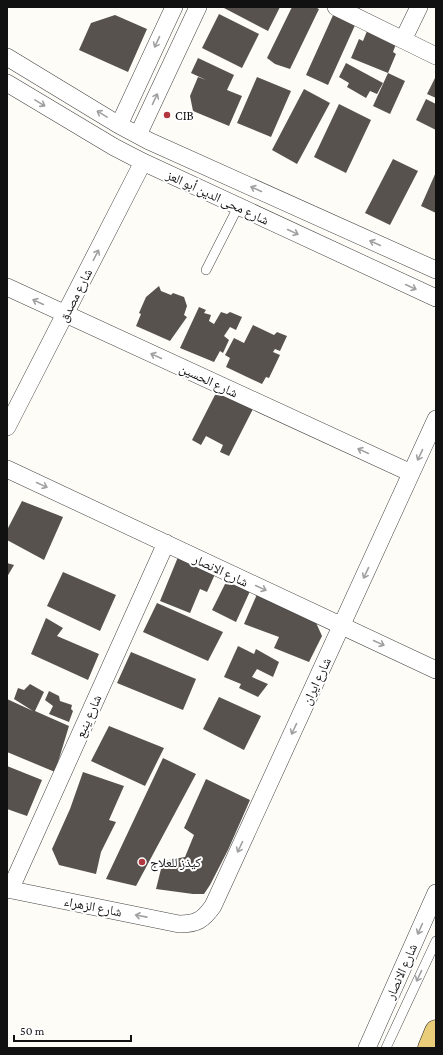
<svg xmlns="http://www.w3.org/2000/svg" width="443" height="1055" font-family="'Crimson Pro','Noto Naskh Arabic',serif">
	<style>
		.building { fill: #58524e }
		.lines { fill: none; stroke-linecap: round; stroke-linejoin: round }
		.service-casing { stroke: #444; stroke-width: 10 }
		.minor-casing { stroke: #444; stroke-width: 18 }
		.primary-casing { stroke: #222; stroke-width: 23 }
		.service { stroke: #fff; stroke-width: 9 }
		.minor { stroke: #fff; stroke-width: 17 }
		.primary { stroke: #e9cd7a; stroke-width: 22 }
		.oneway { stroke: #a0a0a0 }
		.poi-dot { fill: #b2373e; stroke: #fff; stroke-width: 1.5 }
		.labels { text-anchor: middle; stroke-width: 4; stroke-linejoin: round; paint-order: stroke }
		.poi-label { font-size: 13px; fill: #111; stroke: #fff; text-anchor: start }
		.street-label { font-size: 13px; fill: #111; stroke: #fff }
	</style>
	<rect width="100%" height="100%" fill="#fefcf6"/>
	<!-- building -->
	<path class="building" d="M225,7H280L268,31L224,8Z
		M292,7H315L319,9L290,69L275,64L267,58Z
		M334,13L356,23L328,85L306,75Z
		M219,14L259,34L242,68L202,48Z
		M115,15L147,29L128,72L79,50L91,23Z
		M367,31L396,44L393,52L396,54L388,73L405,81L390,114L373,106L388,73L351,58L359,39L363,41Z
		M198,58L234,75L227,90L242,96L229,126L193,111L190,96L198,77L206,80L191,73Z
		M346,63L383,83L377,94L370,91L366,98L347,87L349,83L339,77Z
		M436,76V98L427,94Z
		M257,77L291,91L271,137L237,123Z
		M304,89L330,103L297,164L272,150Z
		M426,99L436,104V130L416,120Z
		M339,104L371,120L346,173L314,157Z
		M393,159L418,171L390,225L365,213Z
		M436,172V213L421,206Z
		M159,286L161,291L171,295L173,293L184,297L187,306L184,315L187,317L170,341L136,326L141,314L139,313L146,297Z
		M199,307L206,310L204,313L211,315L209,321L214,324L221,312L227,314L230,312L242,317L236,330L230,327L224,336L229,340L223,353L220,351L214,362L180,348Z
		M253,325L274,335L277,332L287,336L280,351L275,349L273,352L280,355L269,378L266,377L262,384L226,367L230,358L225,355L234,338L244,343Z
		M217,391L253,409L229,456L220,452L223,445L206,436L201,445L192,440Z
		M22,501L63,517L44,560L7,540V530Z
		M178,557L216,572L207,592L200,589L190,613L160,601Z
		M7,563L14,565L7,577Z
		M63,572L116,595L100,631L47,606Z
		M228,578L251,589L236,622L212,610Z
		M258,592L313,616L322,636L309,662L274,648L279,637L244,624Z
		M157,603L223,632L208,661L143,632Z
		M46,618L63,628L57,636L99,654L88,680L31,654Z
		M238,646L254,654L256,649L279,662L273,677L257,669L252,677L268,684L258,697L239,688L241,684L224,677Z
		M131,652L196,679L183,710L117,683Z
		M30,684L44,692L35,711L69,726L55,772L7,752V699L33,711L14,699L18,688L24,690Z
		M49,691L59,696L60,701L72,705L71,709L73,711L69,722L49,714L53,706L45,700Z
		M219,697L261,716L244,750L203,729Z
		M109,726L164,748L145,786L91,761Z
		M163,758L196,774L136,886L106,879Z
		M7,766L42,780L27,816L7,809Z
		M83,772L124,786L109,820L116,822L101,852L96,874L59,865L52,849L70,809Z
		M206,779L250,800L228,850L210,885L204,894H193L156,889L163,861L185,857L194,835L184,828Z"/>
	<g class="lines">
		<defs>
			<path id="service" d="M206,270L238,207
				M386,1048L436,941"/>
			<path id="minor" d="M336,7L436,56
				M403,40L419,7
				M7,57L119,125L149,141L436,270
				M7,83L114,147L143,162L436,298
				M119,125L174,7
				M138,135L198,7
				M7,287L411,473
				M7,427L143,162
				M7,469L436,670
				M7,889L179,924C197,924 203,920 213,906L436,419
				M10,890L166,543
				M367,1048L436,893"/>
			<path id="primary" d="M429,1048L436,1031"/>
		</defs>
		<!-- service casing -->
		<use href="#service" class="service-casing"/>
		<!-- minor casing -->
		<use href="#minor" class="minor-casing"/>
		<!-- primary casing -->
		<use href="#primary" class="primary-casing"/>
		<!-- service -->
		<use href="#service" class="service"/>
		<!-- minor -->
		<use href="#minor" class="minor"/>
		<!-- primary -->
		<use href="#primary" class="primary"/>
	</g>
	<!-- one-way arrows -->
	<defs><path id="oneway-shaft" d="M-6 0H5M1.5-3L5.5 0L1.5 3" fill="none" stroke-width="1.6" stroke-linecap="round" stroke-linejoin="round"/></defs>
	<g class="oneway">
		<use href="#oneway-shaft" transform="translate(157 42) rotate(115)"/>
		<use href="#oneway-shaft" transform="translate(155 99) rotate(-65)"/>
		<use href="#oneway-shaft" transform="translate(40 103) rotate(31)"/>
		<use href="#oneway-shaft" transform="translate(102 114) rotate(-149)"/>
		<use href="#oneway-shaft" transform="translate(256 189) rotate(-156)"/>
		<use href="#oneway-shaft" transform="translate(293 232) rotate(25)"/>
		<use href="#oneway-shaft" transform="translate(375 243) rotate(-156)"/>
		<use href="#oneway-shaft" transform="translate(96 255) rotate(-63)"/>
		<use href="#oneway-shaft" transform="translate(411 287) rotate(25)"/>
		<use href="#oneway-shaft" transform="translate(38 302) rotate(-155)"/>
		<use href="#oneway-shaft" transform="translate(156 356) rotate(-155)"/>
		<use href="#oneway-shaft" transform="translate(363 451) rotate(-155)"/>
		<use href="#oneway-shaft" transform="translate(420 455) rotate(115)"/>
		<use href="#oneway-shaft" transform="translate(42 485) rotate(25)"/>
		<use href="#oneway-shaft" transform="translate(366 573) rotate(115)"/>
		<use href="#oneway-shaft" transform="translate(261 588) rotate(25)"/>
		<use href="#oneway-shaft" transform="translate(379 643) rotate(25)"/>
		<use href="#oneway-shaft" transform="translate(294 729) rotate(115)"/>
		<use href="#oneway-shaft" transform="translate(240 847) rotate(115)"/>
		<use href="#oneway-shaft" transform="translate(141 916) rotate(-169)"/>
		<use href="#oneway-shaft" transform="translate(420 929) rotate(114)"/>
		<use href="#oneway-shaft" transform="translate(419 976) rotate(115)"/>
	</g>
	<!-- markers -->
	<g class="poi-dot">
		<circle cx="167" cy="115" r="4"/>
		<circle cx="142" cy="862" r="4"/>
	</g>
	<g class="labels">
		<!-- poi labels -->
		<g class="poi-label">
			<text x="175" y="120">CIB</text>
			<text x="150" y="867">كيذز للعلاج</text>
		</g>
		<!-- street labels -->
		<g class="street-label">
			<text transform="translate(218 197) rotate(25)" y="5">شارع محى الدين أبو العز</text>
			<text transform="translate(75 295) rotate(-63)" y="5">شارع مصدق</text>
			<text transform="translate(209 380) rotate(25)" y="5">شارع الحسين</text>
			<text transform="translate(221 570) rotate(25)" y="5">شارع الانصار</text>
			<text transform="translate(316 681) rotate(-65)" y="5">شارع ايران</text>
			<text transform="translate(88 716) rotate(-66)" y="5">شارع ينبع</text>
			<text transform="translate(93 906) rotate(11)" y="5">شارع الزهراء</text>
			<text transform="translate(401 971) rotate(-66)" y="5">شارع الانصار</text>
		</g>
	</g>
	<!-- border -->
	<rect width="443" height="1055" fill="none" stroke="#111111" stroke-width="16"/>
	<!-- scale -->
	<path d="M14 1035v6h117v-6" fill="none" stroke="#111111" stroke-width="2"/>
	<text x="20" y="1035" font-size="12" fill="#111111" stroke="#ffffff" stroke-width="3" paint-order="stroke">50 m</text>
</svg>
